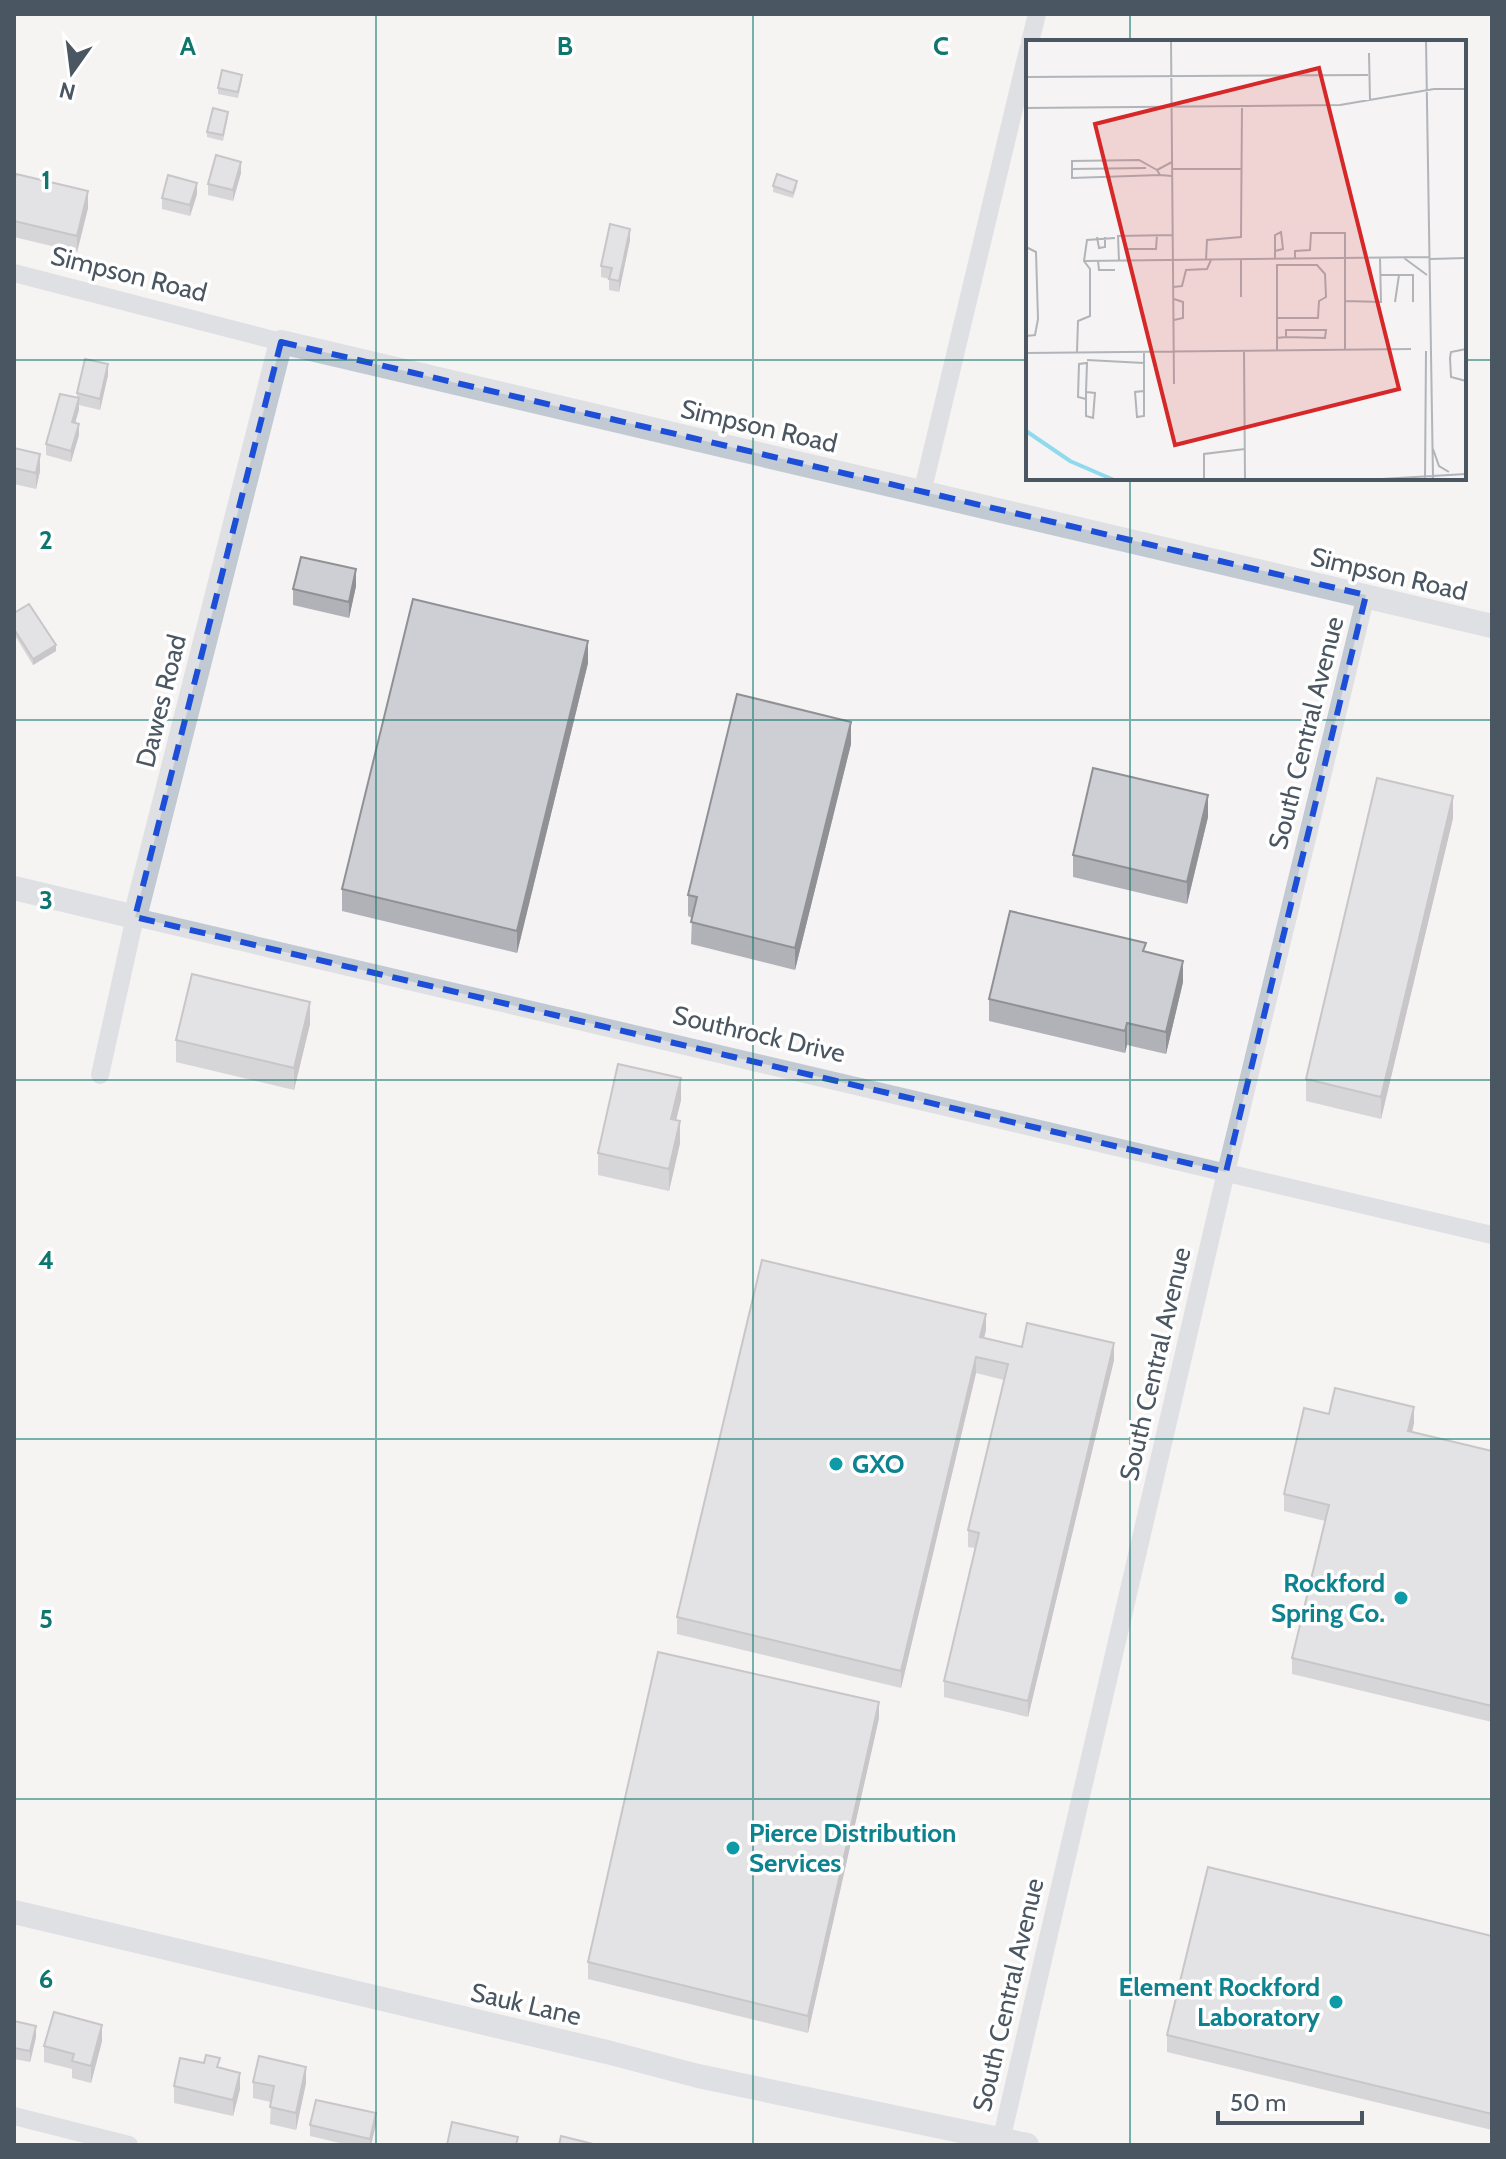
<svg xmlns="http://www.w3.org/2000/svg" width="1506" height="2159" font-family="Cabin,sans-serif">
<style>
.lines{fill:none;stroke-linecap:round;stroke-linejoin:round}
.minor{stroke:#c1cad2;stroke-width:18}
.tertiary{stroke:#c1cad2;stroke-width:24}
.wall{fill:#b0b2b7}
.shaded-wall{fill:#909195}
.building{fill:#cdcfd5;stroke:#909195;stroke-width:2}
.marked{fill:none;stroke:#1d4ed8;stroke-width:6;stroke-dasharray:16 10;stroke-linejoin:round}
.grid{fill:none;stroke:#0f766e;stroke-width:2;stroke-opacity:0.55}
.culture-dot{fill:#0f9aa8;stroke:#fff;stroke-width:3}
.labels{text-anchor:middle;stroke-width:7;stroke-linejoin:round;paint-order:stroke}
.street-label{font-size:26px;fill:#4a5661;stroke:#fff}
.culture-label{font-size:26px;font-weight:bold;fill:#0d838f;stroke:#fff;text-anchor:start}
.inset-river{fill:none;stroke:#90daee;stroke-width:4}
.inset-road{fill:none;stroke:#b1b4b9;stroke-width:2}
.view{fill:#d62828;fill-opacity:0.15;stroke:#d62828;stroke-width:4}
.inset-edge{fill:none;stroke:#4a5661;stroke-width:4}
.grid-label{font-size:26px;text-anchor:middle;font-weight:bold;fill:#0f766e;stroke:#fff;stroke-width:7;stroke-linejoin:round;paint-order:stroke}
</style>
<rect width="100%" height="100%" fill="#f5f3f3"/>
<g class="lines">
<!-- minor -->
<g class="minor">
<path d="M1030,42L1037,14"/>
<path d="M14,273L281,342"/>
<path d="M922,493L1028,50"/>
<path d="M100,1075L135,917L1492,1235"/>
<path d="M14,2116L129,2145"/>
<path d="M1000,2145L1226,1172L1366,595"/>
</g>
<!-- tertiary -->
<g class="tertiary">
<path d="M14,888L135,917L281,342L1492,626"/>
<path d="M14,1912L607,2052L698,2076L1027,2145"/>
</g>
</g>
<!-- wall -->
<g class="wall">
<path d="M242,80L238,98L218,94V88Z"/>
<path d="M228,117L223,141L207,137V132Z"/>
<path d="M241,173L233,201L208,195V184Z"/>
<path d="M14,183L88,208L77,252L14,237Z"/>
<path d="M773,186H797L793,198L773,192Z"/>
<path d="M197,194L190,216L162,209V198Z"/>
<path d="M630,240L619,292L609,290V279L601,277V266Z"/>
<path d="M108,375L100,410L79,405L75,423L79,435L71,462L46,455V444L77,398V393Z"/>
<path d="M14,448L40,471L36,489L14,484Z"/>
<path d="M356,586L349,618L293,605V589Z"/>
<path d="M14,613L56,651L33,665L14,634Z"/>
<path d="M588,663L517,953L342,911V889Z"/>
<path d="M851,744L795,970L691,944L692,918L688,916V895Z"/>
<path d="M1208,817L1187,904L1073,877V855Z"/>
<path d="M1453,818L1381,1119L1306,1101V1079Z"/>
<path d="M1146,952L1183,982L1166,1054L1127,1045L1125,1053L989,1021V999Z"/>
<path d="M310,1024L294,1090L176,1062V1040Z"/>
<path d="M681,1100L676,1120L680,1143L669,1191L598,1175V1153Z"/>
<path d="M986,1330L984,1338L1022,1347L1114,1360L1028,1717L944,1697V1681L975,1548L968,1547V1530L1004,1380L976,1373L901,1688L677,1634V1617Z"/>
<path d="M1329,1414L1414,1423L1412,1432L1492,1451V1722L1292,1674V1658L1325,1521L1284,1511V1494Z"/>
<path d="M879,1718L808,2033L588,1979V1962Z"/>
<path d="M1492,1936V2130L1167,2052V2035Z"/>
<path d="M14,2021L36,2037L30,2062L14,2059Z"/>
<path d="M102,2041L91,2083L72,2078V2069L44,2062V2046Z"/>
<path d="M220,2068L240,2089L233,2116L174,2103V2086Z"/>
<path d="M253,2082L306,2083L296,2130L270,2124L271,2102L253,2098Z"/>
<path d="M376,2124L371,2145H348L310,2136V2125Z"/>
</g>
<!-- shaded-wall -->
<g class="shaded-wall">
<path d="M241,162V173L233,201V190Z"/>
<path d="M197,183V194L190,216V205Z"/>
<path d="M88,191V208L77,252V236Z"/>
<path d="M630,229V240L619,292V281Z"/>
<path d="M108,364V375L100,410V399Z"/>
<path d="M79,398V410L72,434V422Z"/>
<path d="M79,424V435L71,462V451Z"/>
<path d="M40,454V471L36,489V473Z"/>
<path d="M356,569V586L349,618V602Z"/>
<path d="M588,641V663L517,953V931Z"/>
<path d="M56,645V651L33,665V659Z"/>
<path d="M851,722V744L795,970V948Z"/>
<path d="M1208,795V817L1187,904V882Z"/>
<path d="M1453,796V818L1381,1119V1097Z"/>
<path d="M1183,961V982L1166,1054V1032Z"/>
<path d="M310,1002V1024L294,1090V1068Z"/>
<path d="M1127,1023V1045L1125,1053V1031Z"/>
<path d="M681,1078V1100L671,1141V1119Z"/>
<path d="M680,1121V1143L669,1191V1169Z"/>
<path d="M986,1314V1330L980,1354V1337Z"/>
<path d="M1114,1343V1360L1028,1717V1701Z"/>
<path d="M976,1357V1373L901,1688V1671Z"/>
<path d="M1414,1407V1423L1408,1448V1431Z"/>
<path d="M879,1702V1718L808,2033V2016Z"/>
<path d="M102,2025V2041L91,2083V2066Z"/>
<path d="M36,2026V2037L30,2062V2051Z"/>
<path d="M306,2067V2083L296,2130V2113Z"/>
<path d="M240,2073V2089L233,2116V2100Z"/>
<path d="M376,2113V2124L371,2145H370V2139Z"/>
</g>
<!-- building -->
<g class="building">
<path d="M222,70L242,75L238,92L218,88Z"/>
<path d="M213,108L228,112L223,135L207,132Z"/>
<path d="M216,155L241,162L233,190L208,184Z"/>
<path d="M16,174L88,191L77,236L14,221V183Z"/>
<path d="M777,174L797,181L793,193L773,186Z"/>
<path d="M168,175L197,183L190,205L162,198Z"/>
<path d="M610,224L630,229L619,281L609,279L612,268L601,266Z"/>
<path d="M85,359L108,364L100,399L77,393Z"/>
<path d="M60,394L79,398L72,422L79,424L71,451L46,444Z"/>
<path d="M14,448L40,454L36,473L14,468Z"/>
<path d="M301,557L356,569L349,602L293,589Z"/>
<path d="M413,599L588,641L517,931L342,889Z"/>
<path d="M29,604L56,645L33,659L14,629V613Z"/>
<path d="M737,694L851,722L795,948L691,922L697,897L688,895Z"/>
<path d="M1093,768L1208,795L1187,882L1073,855Z"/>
<path d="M1377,778L1453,796L1381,1097L1306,1079Z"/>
<path d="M1010,911L1146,943L1143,951L1183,961L1166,1032L1127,1023L1125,1031L989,999Z"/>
<path d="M192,974L310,1002L294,1068L176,1040Z"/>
<path d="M618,1064L681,1078L671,1119L680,1121L669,1169L598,1153Z"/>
<path d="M762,1260L986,1314L980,1337L1022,1347L1027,1323L1114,1343L1028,1701L944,1681L979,1533L968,1530L1008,1364L976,1357L901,1671L677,1617Z"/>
<path d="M1335,1388L1414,1407L1408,1431L1492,1451V1706L1292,1658L1329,1505L1284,1494L1304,1408L1329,1414Z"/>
<path d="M658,1652L879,1702L808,2016L588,1962Z"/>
<path d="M1208,1867L1492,1936V2114L1167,2035Z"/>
<path d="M54,2012L102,2025L91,2066L72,2061L74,2054L44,2046Z"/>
<path d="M14,2021L36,2026L30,2051L14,2048Z"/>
<path d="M206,2055L220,2058L217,2067L240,2073L233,2100L174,2086L180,2058L204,2063Z"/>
<path d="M259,2056L306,2067L296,2113L270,2107L274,2086L253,2082Z"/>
<path d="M316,2100L376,2113L370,2139L310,2125Z"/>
<path d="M452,2122L518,2137L516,2145H447Z"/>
<path d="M561,2136L597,2145H559Z"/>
</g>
<!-- marked area -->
<path d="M0 0H1506V2159H0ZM281,342L1366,595L1226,1172L135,917Z" fill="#f5f3f3" fill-opacity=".55" fill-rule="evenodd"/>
<path class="marked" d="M281,342L1366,595L1226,1172L135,917Z"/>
<!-- grid -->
<path class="grid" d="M376,14V2145M753,14V2145M1130,14V42M14,360H1028M1464,360H1492M1130,478V2145M14,720H1492M14,1080H1492M14,1439H1492M14,1799H1492"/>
<!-- markers -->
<g class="culture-dot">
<circle cx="836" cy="1464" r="8"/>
<circle cx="1401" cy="1598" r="8"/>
<circle cx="733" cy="1848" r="8"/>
<circle cx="1336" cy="2002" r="8"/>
</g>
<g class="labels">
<!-- street labels -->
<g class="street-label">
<text transform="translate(129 274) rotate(14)" y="9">Simpson Road</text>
<text transform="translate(759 426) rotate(13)" y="9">Simpson Road</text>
<text transform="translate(1389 574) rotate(13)" y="9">Simpson Road</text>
<text transform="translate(161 701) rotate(-76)" y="9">Dawes Road</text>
<text transform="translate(1306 733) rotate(-76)" y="9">South Central Avenue</text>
<text transform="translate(759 1034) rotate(13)" y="9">Southrock Drive</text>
<text transform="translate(1155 1364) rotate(-77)" y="9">South Central Avenue</text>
<text transform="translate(1008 1995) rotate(-77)" y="9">South Central Avenue</text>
<text transform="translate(526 2004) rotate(13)" y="9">Sauk Lane</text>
</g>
<!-- culture labels -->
<g class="culture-label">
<text x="852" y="1473">GXO</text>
<text x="1385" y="1592" text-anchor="end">Rockford<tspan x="1385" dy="30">Spring Co.</tspan></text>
<text x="749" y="1842">Pierce Distribution<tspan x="749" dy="30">Services</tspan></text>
<text x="1320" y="1996" text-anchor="end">Element Rockford<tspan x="1320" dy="30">Laboratory</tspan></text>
</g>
</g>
<!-- overview -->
<g transform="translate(1026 40)">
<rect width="440" height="440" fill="#f5f3f3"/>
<path class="inset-river" d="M0,391L44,421L88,440"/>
<path class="inset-road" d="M145,0L148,344M400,0L407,438M343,13L344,61M0,37L342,35M0,68L314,65L408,49H440M146,122L131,130L134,135L146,136M46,129L120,128M146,129H216M131,130L113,120L46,121V138L134,135M98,196L100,209H130L131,195M71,197L73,208L79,207V197M0,207L10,212L12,279L9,295L0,296M249,211L257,209L255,192L249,195V219M378,218L401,235M215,219V257M269,219V211L284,210L285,193H319V309M404,219L440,218M180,220L181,200L215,197L216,66M58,221L403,217M72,221L73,230H89M93,221L92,196L147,195M354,235H387V262M147,247L156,246L160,230L181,229L185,220M148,259L157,262V278L148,280M319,261L355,262L354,218M369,262L373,235M250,298L260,297V290H300L299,298L260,297M440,309L425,312L424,318L425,337L440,341M218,310L219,440M251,310V225H291L299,234L300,257L293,261L292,278H252M51,312L52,281L64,276V229L58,221L61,200L89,198M118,312V376L111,377L109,352L118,351M0,313L385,309M61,320L118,323M60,359L52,357L53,324L61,323L60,352V376L67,378L69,353L60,352M407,409L413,426L423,432M399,438L400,311M178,440V414L219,409M339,440L440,434"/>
<path class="view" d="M293,28L373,349L149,405L69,84Z"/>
<rect width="440" height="440" class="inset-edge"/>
</g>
<g class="grid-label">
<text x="188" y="55">A</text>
<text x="565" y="55">B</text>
<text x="941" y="55">C</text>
<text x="46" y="189">1</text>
<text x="46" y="549">2</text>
<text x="46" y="909">3</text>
<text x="46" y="1269">4</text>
<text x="46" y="1628">5</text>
<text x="46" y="1988">6</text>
</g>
<!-- border -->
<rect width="1506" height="2159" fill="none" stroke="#4a5661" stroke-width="32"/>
<!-- north arrow -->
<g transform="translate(72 72) rotate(194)" stroke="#ffffff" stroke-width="6" paint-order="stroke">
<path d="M0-6L14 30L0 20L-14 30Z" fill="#4a5661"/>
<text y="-12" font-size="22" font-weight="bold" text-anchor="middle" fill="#4a5661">N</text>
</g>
<!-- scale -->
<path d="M1218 2111v12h144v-12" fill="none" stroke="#4a5661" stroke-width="4"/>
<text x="1230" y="2111" font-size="24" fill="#4a5661" stroke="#ffffff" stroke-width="6" paint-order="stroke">50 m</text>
</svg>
